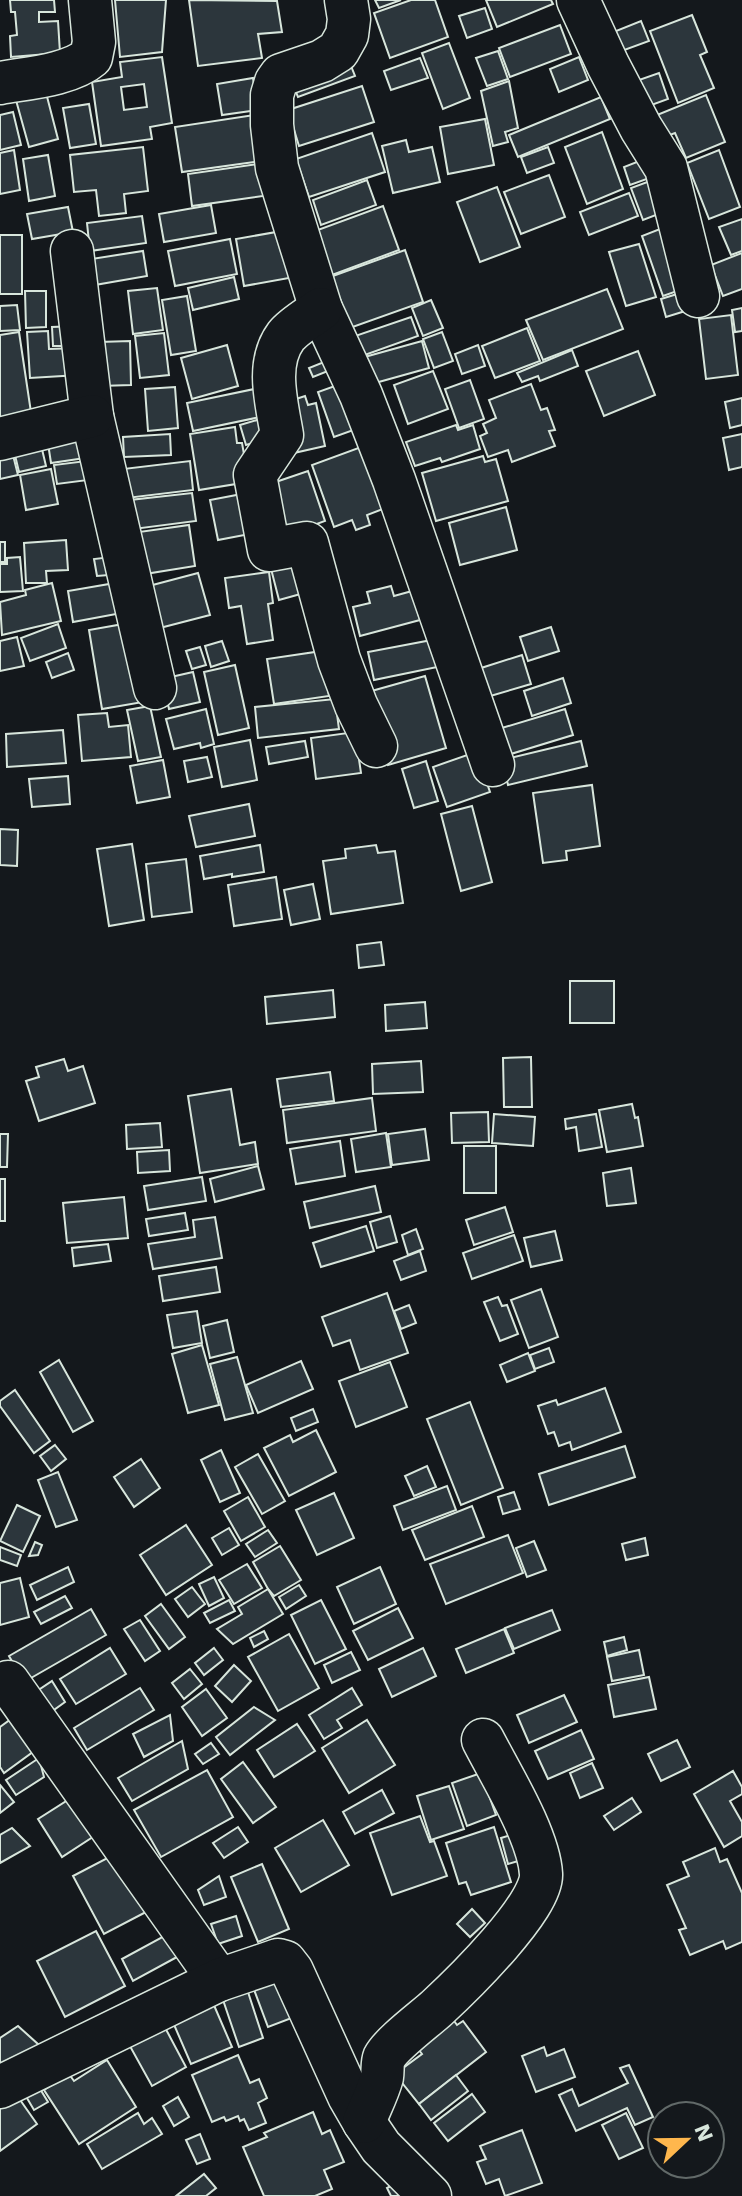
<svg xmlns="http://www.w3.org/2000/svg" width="742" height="2196" font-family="'Work Sans',sans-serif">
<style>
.building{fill:#2c363c;stroke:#d8e6dc;stroke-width:2;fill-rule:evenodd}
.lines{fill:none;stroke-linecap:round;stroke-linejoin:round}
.minor-casing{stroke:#d8e6dc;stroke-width:45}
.minor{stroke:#14181c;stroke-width:42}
</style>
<rect width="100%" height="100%" fill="#14181c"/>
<!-- building -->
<g class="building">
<path d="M10,0H54L55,12H39V22L58,21L60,53L11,57L10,36L17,35L15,12H11Z"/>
<path d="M115,0H166L162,52L120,57Z"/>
<path d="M189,0L277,1L282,32L258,34L262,58L198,66Z"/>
<path d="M375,0H401L379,8Z"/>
<path d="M411,0H435L448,37L390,58L374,13Z"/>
<path d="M486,0H551L553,4L497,27Z"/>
<path d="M485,8L492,29L467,38L459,16Z"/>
<path d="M692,15L707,52L700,55L714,88L678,103L650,31Z"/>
<path d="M641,21L649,41L608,56L601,37Z"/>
<path d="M560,25L571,54L510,77L499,48Z"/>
<path d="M449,43L470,98L443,109L422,53Z"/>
<path d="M498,51L508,79L487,86L476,58Z"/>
<path d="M347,56L355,76L298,97L290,77Z"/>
<path d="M162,57L172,123L150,127L152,139L101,146L92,82L122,77L120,62ZM144,84L147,107L124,110L121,87Z"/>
<path d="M579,57L588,80L559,92L550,69Z"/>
<path d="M420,58L428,78L391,90L384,71Z"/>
<path d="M659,73L668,99L646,107L636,81Z"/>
<path d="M253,78L258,110L222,115L217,84Z"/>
<path d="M509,81L518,128L505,132L508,142L493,146L481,91Z"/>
<path d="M44,85L58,139L29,147L14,93Z"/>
<path d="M362,86L374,122L299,146L288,110Z"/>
<path d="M706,95L725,142L686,158L675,133L667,136L657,115Z"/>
<path d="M601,97L610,119L518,157L509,135Z"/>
<path d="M89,104L96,144L70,148L63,108Z"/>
<path d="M13,112L21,145L0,150V115Z"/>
<path d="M261,114L268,160L182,172L175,127Z"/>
<path d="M485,119L494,165L448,174L440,127Z"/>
<path d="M602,132L623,189L587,204L565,147Z"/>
<path d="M372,133L385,172L309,197L296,159Z"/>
<path d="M406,140L409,152L432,147L440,182L393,193L382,146Z"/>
<path d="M143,147L148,191L124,194L126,213L99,216L96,190L74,192L70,155Z"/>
<path d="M548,147L554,163L527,173L521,157Z"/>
<path d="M14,150L20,190L0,194V153Z"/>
<path d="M719,150L740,207L709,219L687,163Z"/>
<path d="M48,155L55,196L29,201L23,159Z"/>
<path d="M652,156L658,175L630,185L624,167Z"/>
<path d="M265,163L270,195L192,206L188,174Z"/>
<path d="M549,175L565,217L521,234L504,192Z"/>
<path d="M658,178L669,210L643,220L631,188Z"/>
<path d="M367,180L376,205L321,225L313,200Z"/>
<path d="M497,187L520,247L480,262L457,202Z"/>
<path d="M629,193L638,216L589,235L580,212Z"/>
<path d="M211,205L216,233L164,242L159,214Z"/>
<path d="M383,206L399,250L332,275L315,231Z"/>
<path d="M68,207L73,232L32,239L27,214Z"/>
<path d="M142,216L146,243L90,251L87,223Z"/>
<path d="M742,219V251L731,255L719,227Z"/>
<path d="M665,227L686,288L663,296L642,236Z"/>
<path d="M282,231L289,278L244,286L236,239Z"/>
<rect x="0" y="235" width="22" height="59"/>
<path d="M230,239L237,274L175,286L168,251Z"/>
<path d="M639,244L656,297L626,306L609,252Z"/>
<path d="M405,250L423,302L347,329L330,277Z"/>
<path d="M143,251L147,276L89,286L85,260Z"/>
<path d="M742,253V289L723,296L711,265Z"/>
<path d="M234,277L239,299L193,310L188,288Z"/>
<path d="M157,288L163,330L133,334L128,291Z"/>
<path d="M607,289L623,329L543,360L526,320Z"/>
<path d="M690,290L695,308L666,317L661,299Z"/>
<path d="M25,291H46V327L26,328Z"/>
<path d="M187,296L196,351L171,355L162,300Z"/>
<path d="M431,300L443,328L423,336L412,308Z"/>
<path d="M17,305L20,330L0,331V306Z"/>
<path d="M742,308V331L735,332L732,310Z"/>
<path d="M731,315L738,375L706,379L699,319Z"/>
<path d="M411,317L418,336L362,356L355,336Z"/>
<path d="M76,326L77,346H53L52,327Z"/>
<path d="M527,328L540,361L495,378L482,346Z"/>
<path d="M48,331L49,349L78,348L79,375L30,378L27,332Z"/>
<path d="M19,332L32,419L0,424V335Z"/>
<path d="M442,332L453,361L434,368L423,339Z"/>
<path d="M164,333L169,375L140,378L135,336Z"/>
<path d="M130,341L131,385L100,386L99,342Z"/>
<path d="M422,341L429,368L368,385L361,358Z"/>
<path d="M227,345L238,386L192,399L181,358Z"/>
<path d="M478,345L485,366L462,374L455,354Z"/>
<path d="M572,350L578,366L540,381L538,376L522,382L517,373Z"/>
<path d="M638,351L655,395L604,416L586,371Z"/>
<path d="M329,360L333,369L313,377L309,368Z"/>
<path d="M433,371L448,409L408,424L394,385Z"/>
<path d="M470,380L484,419L459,428L445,389Z"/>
<path d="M346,382L362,427L334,437L318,392Z"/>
<path d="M531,384L541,410L547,408L555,430L549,431L555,446L512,462L508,450L488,457L480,436L487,433L483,424L496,418L489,400Z"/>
<path d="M175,387L178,428L148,431L145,389Z"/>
<path d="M259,388L265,416L193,431L187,403Z"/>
<path d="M305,396L308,405L316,403L325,446L294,453L284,403Z"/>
<path d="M742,398V425L730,428L725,402Z"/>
<path d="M264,418L269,438L246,445L240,425Z"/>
<path d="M456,425L458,430L473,425L480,449L442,462L440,458L415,466L406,442Z"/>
<path d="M235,427L237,443H242L247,471L242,483L199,490L190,434Z"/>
<path d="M88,432L92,457L51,463L47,437Z"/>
<path d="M170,434L171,455L124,457L123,437Z"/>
<path d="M742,434V467L729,470L723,438Z"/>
<path d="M372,443L388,507L367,515L370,525L356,530L352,520L334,527L312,465Z"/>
<path d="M41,445L46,466L19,472L14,451Z"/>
<path d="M12,451L18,475L0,479V454Z"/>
<path d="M483,456L485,462L496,459L508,501L436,521L422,473Z"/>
<path d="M94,460L96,479L57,484L54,465Z"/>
<path d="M190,461L193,490L127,498L123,469Z"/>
<path d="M51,469L58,504L26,510L20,475Z"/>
<path d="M308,471L325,521L284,536L267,485Z"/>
<path d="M192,493L196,521L134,529L130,500Z"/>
<path d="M247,493L255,533L218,540L210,500Z"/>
<path d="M506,507L517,550L460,565L449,523Z"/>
<path d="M189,525L195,566L145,574L139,532Z"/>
<path d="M66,540L68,570L46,571L47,583H26L24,543Z"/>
<rect x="0" y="542" width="5" height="20"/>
<path d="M304,552L315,590L279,600L269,561Z"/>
<path d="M119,556L121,574L97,576L94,559Z"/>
<path d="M20,557L23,591L0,592V564H7V558Z"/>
<path d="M269,572L273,603L268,604L273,640L247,644L241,606L229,608L225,578Z"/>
<path d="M198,573L210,615L156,629L145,587Z"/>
<path d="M121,582L127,612L73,622L68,591Z"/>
<path d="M52,583L61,621L2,635L0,602L26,595L25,590Z"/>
<path d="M391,586L394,596L412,591L420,620L360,636L353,607L370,603L367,592Z"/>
<path d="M129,623L143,702L102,709L89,630Z"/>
<path d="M58,624L66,648L30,661L21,638Z"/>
<path d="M551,627L559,651L528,661L520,637Z"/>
<path d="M17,637L24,666L0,671V641Z"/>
<path d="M437,639L442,666L374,680L368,652Z"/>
<path d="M222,641L229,661L211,667L205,646Z"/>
<path d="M200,647L206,665L192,669L186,651Z"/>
<path d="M322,651L329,696L274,704L267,659Z"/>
<path d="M68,653L74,670L52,678L46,662Z"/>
<path d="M522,655L531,684L487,697L478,669Z"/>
<path d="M235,665L249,728L218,735L204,672Z"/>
<path d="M193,672L200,702L169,709L162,679Z"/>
<path d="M425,676L446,748L388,765L368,692Z"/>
<path d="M563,678L571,703L532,716L524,691Z"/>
<path d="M335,699L339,729L258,738L255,707Z"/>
<path d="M150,706L161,757L138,761L127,710Z"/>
<path d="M206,709L214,744L201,748L200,743L174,749L166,719Z"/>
<path d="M565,709L573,735L501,757L492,731Z"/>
<path d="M107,713L109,727L128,725L131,757L82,761L78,715Z"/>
<path d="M63,730L66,763L7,767L6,734Z"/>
<path d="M355,732L361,773L316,779L311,738Z"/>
<path d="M250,740L257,780L222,787L214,747Z"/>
<path d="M305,741L308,757L269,764L266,747Z"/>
<path d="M581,741L587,766L508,785L502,760Z"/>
<path d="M470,754L479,760L490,792L447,807L433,767Z"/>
<path d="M207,757L212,777L188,782L184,761Z"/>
<path d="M163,760L170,797L137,803L130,766Z"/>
<path d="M426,761L438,801L414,808L402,769Z"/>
<path d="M68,776L70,804L32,807L29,779Z"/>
<path d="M592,785L600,846L566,851L567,860L543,863L533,793Z"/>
<path d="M249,804L255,836L196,847L189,816Z"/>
<path d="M472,806L492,882L461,891L441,814Z"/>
<path d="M0,829L18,830L17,866L0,865Z"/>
<path d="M132,844L144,920L109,926L97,849Z"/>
<path d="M260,845L264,872L232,877V874L204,879L200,856Z"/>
<path d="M376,845L378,853L395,851L403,903L331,914L323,861L346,858L345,849Z"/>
<path d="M186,859L192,912L152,917L146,864Z"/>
<path d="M276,877L282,919L234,926L228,885Z"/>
<path d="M313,884L320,919L291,925L284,890Z"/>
<path d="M381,942L384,965L359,968L357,945Z"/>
<rect x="570" y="981" width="44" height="42"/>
<path d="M333,990L335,1017L267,1024L265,997Z"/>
<path d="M425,1002L427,1028L386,1031L385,1005Z"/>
<path d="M531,1057L532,1107H504L503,1058Z"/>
<path d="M64,1059L68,1071L83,1066L95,1103L39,1121L26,1081L39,1077L36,1067Z"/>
<path d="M421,1061L423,1092L373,1094L372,1064Z"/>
<path d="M330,1072L334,1101L281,1107L277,1079Z"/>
<path d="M231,1089L240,1145L255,1142L258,1164L200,1173L188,1096Z"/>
<path d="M372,1098L376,1131L287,1143L283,1110Z"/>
<path d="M632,1104L635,1118L638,1117L643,1146L607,1152L599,1110Z"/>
<path d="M488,1112L489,1142L452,1143L451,1113Z"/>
<path d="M494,1114L535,1117L533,1146L492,1143Z"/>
<path d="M596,1114L602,1147L579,1151L576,1127L566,1129L565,1119Z"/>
<path d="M160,1123L162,1147L127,1149L126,1125Z"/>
<path d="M425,1129L429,1160L392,1165L388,1134Z"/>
<path d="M386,1133L391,1167L356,1172L351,1139Z"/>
<path d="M0,1134H8L7,1167H0Z"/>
<path d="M340,1141L345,1176L296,1184L290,1149Z"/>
<rect x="464" y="1146" width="32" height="47"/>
<path d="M169,1150L170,1171L138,1173L137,1152Z"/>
<path d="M258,1166L264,1189L215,1202L210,1179Z"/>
<path d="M631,1168L636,1203L607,1206L603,1173Z"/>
<path d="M202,1177L206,1201L148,1210L144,1186Z"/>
<rect x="0" y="1179" width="5" height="42"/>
<path d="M375,1186L381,1212L310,1228L304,1202Z"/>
<path d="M124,1197L128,1238L67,1243L63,1203Z"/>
<path d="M505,1207L513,1232L474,1245L466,1220Z"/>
<path d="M185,1213L188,1230L149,1236L146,1219Z"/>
<path d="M390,1216L397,1242L377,1248L370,1222Z"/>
<path d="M215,1217L222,1258L153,1269L148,1244L195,1237L193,1220Z"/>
<path d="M366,1226L374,1251L321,1267L313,1243Z"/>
<path d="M416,1229L423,1249L408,1255L402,1235Z"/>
<path d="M555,1231L562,1260L531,1267L524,1238Z"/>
<path d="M514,1235L523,1261L472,1279L463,1253Z"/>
<path d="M108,1244L111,1261L74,1266L72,1248Z"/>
<path d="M420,1251L426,1271L401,1280L394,1261Z"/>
<path d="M216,1267L220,1292L163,1301L159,1276Z"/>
<path d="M541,1289L558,1337L529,1348L511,1300Z"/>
<path d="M387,1293L408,1353L360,1370L350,1340L333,1346L322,1317Z"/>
<path d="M498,1297L502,1306L507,1305L518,1334L500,1341L484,1302Z"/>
<path d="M409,1305L416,1323L401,1329L394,1311Z"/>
<path d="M197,1311L202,1343L173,1348L167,1315Z"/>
<path d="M227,1320L234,1352L210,1358L203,1326Z"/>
<path d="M202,1345L219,1405L188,1413L172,1354Z"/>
<path d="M549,1348L554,1362L535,1369L530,1355Z"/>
<path d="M528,1353L535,1371L507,1382L500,1365Z"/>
<path d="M237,1357L253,1413L225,1420L210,1364Z"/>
<path d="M59,1360L93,1421L73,1432L40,1372Z"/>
<path d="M301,1361L313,1389L258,1413L246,1385Z"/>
<path d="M390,1362L407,1407L356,1427L339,1381Z"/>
<path d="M605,1388L621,1432L572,1450L570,1442L559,1446L554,1432L548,1434L538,1406L556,1400L558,1405Z"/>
<path d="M15,1390L50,1441L34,1453L0,1406V1401Z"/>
<path d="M470,1402L503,1488L461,1505L427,1419Z"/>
<path d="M313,1409L318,1422L296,1431L291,1418Z"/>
<path d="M316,1430L336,1472L289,1496L264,1448L290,1435L293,1442Z"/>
<path d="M55,1445L66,1459L51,1471L40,1456Z"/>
<path d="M625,1446L635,1477L549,1505L539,1474Z"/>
<path d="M221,1450L240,1493L220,1502L201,1460Z"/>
<path d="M258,1454L285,1501L262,1514L235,1467Z"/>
<path d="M141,1459L160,1488L134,1507L114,1477Z"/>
<path d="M427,1466L436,1487L414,1496L405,1476Z"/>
<path d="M58,1472L77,1520L56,1527L38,1480Z"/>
<path d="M447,1486L456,1510L403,1530L394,1506Z"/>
<path d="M514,1492L520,1509L503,1514L498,1497Z"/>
<path d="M334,1493L354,1538L317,1555L296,1510Z"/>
<path d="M248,1497L265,1527L241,1541L224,1511Z"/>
<path d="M17,1505L40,1516L23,1552L0,1541Z"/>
<path d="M472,1506L484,1537L425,1560L412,1530Z"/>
<path d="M186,1525L212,1565L166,1595L140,1555Z"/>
<path d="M229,1528L239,1545L222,1555L212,1538Z"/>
<path d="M268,1530L277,1543L255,1557L246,1544Z"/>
<path d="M508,1535L523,1573L446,1604L430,1564Z"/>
<path d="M645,1538L648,1555L626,1560L622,1544Z"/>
<path d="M534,1541L546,1570L527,1577L516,1548Z"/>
<path d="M35,1542L42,1545L38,1555L29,1556Z"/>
<path d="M280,1546L301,1580L274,1596L268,1589L253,1562Z"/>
<path d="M0,1547L21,1555L17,1566L0,1560Z"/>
<path d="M247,1564L262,1588L234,1604L219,1580Z"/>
<path d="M68,1567L74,1582L37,1600L30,1585Z"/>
<path d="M380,1567L396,1604L354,1624L337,1587Z"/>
<path d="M214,1577L224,1598L209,1606L199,1584Z"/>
<path d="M20,1578L29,1617L0,1625V1583Z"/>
<path d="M299,1585L306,1596L286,1609L279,1597Z"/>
<path d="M192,1587L205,1604L188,1617L175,1599Z"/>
<path d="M268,1589L283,1614L233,1644L217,1629L242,1614L238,1607Z"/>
<path d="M65,1596L72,1608L41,1624L34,1612Z"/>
<path d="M229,1600L235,1611L210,1623L204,1613Z"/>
<path d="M321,1600L346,1649L315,1664L291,1615Z"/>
<path d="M161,1604L185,1637L169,1649L145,1616Z"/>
<path d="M398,1608L413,1638L368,1660L353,1631Z"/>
<path d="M91,1609L106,1635L24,1682L9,1656Z"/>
<path d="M552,1610L560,1630L514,1649L505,1628Z"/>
<path d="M140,1620L160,1651L145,1661L124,1629Z"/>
<path d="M504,1629L514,1653L466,1673L456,1649Z"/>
<path d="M264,1631L268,1639L254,1647L250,1638Z"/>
<path d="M289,1634L319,1688L278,1711L248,1657Z"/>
<path d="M624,1637L627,1650L607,1656L604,1642Z"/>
<path d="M110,1648L126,1674L76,1704L60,1679Z"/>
<path d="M214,1648L223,1660L204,1675L195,1663Z"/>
<path d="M423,1648L436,1676L392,1697L379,1669Z"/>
<path d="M639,1650L644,1675L612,1681L607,1657Z"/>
<path d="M351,1652L360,1670L332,1683L324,1665Z"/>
<path d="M234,1665L251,1681L232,1702L215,1686Z"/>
<path d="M190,1669L202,1684L184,1699L172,1683Z"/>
<path d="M649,1677L656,1709L614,1717L608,1685Z"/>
<path d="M52,1681L65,1702L51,1712L37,1691Z"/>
<path d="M140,1688L154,1710L87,1750L74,1728Z"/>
<path d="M352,1688L362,1705L337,1720L342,1728L324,1739L309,1715Z"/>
<path d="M206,1689L227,1718L202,1736L182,1707Z"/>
<path d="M564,1695L577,1722L529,1743L517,1715Z"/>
<path d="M254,1707L275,1720L230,1755L216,1737Z"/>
<path d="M18,1714L41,1746L4,1773L0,1767V1727Z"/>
<path d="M170,1715L173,1741L144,1757L133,1734Z"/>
<path d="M367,1720L395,1765L349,1793L322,1748Z"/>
<path d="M297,1724L315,1751L274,1777L257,1750Z"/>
<path d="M581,1730L594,1759L548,1779L535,1751Z"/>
<path d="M677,1740L690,1767L661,1781L648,1754Z"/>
<path d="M182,1741L188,1769L132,1801L118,1778Z"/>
<path d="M211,1743L219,1754L203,1764L195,1754Z"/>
<path d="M39,1758L44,1777L16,1795L6,1780Z"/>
<path d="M243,1762L276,1807L253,1823L221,1779Z"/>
<path d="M592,1763L603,1788L580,1798L570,1773Z"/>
<path d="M207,1770L233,1817L161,1857L134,1810Z"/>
<path d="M733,1771L742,1787V1794L730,1801L742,1822V1836L724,1847L694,1794Z"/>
<path d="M481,1773L496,1815L467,1826L452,1783Z"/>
<path d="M0,1785L14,1802L0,1813Z"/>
<path d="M449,1786L464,1829L431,1840L417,1796Z"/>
<path d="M382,1790L394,1813L355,1834L343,1812Z"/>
<path d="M79,1793L102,1831L62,1857L38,1819Z"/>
<path d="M632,1798L641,1812L614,1830L604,1816Z"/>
<path d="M420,1816L430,1842L434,1841L447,1876L392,1895L370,1833Z"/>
<path d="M323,1820L349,1865L301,1892L275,1848Z"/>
<path d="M238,1827L248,1842L224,1858L213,1843Z"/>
<path d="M494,1827L511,1882L471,1895L466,1882L459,1884L446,1843Z"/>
<path d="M12,1828L30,1846L0,1863V1835Z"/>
<path d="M517,1833L525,1859L508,1864L501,1838Z"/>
<path d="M715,1848L720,1862L727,1859L742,1893V1942L726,1949L723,1941L690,1955L679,1930L686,1928L667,1885L689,1876L683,1862Z"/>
<path d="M115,1854L146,1912L104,1934L73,1876Z"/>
<path d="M262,1864L289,1929L258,1942L231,1877Z"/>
<path d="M219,1876L226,1897L204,1905L198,1890Z"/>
<path d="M472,1909L485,1923L470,1937L457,1924Z"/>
<path d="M236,1916L242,1936L218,1944L211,1924Z"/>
<path d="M96,1931L125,1986L65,2017L37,1961Z"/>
<path d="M166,1935L177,1957L133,1981L122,1959Z"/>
<path d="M283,1977L297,2016L268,2027L253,1987Z"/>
<path d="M247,1989L263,2038L239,2047L222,1997Z"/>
<path d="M210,1996L232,2047L191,2064L169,2013Z"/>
<path d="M452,2018L457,2025L463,2021L486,2052L419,2104L395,2074L422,2054L415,2045Z"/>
<path d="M161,2020L186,2067L152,2086L126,2039Z"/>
<path d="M18,2026L39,2045L0,2072V2038Z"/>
<path d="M544,2047L547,2056L564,2049L575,2077L536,2092L522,2056Z"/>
<path d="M238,2055L250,2083L259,2079L267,2098L258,2103L266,2123L249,2130L244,2119L240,2121L238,2116L226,2121L224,2117L212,2122L192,2075Z"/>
<path d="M107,2060L136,2107L79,2144L44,2090L69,2074L74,2081Z"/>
<path d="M629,2065L653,2117L635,2125L627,2108L576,2131L559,2095L572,2089L579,2106L628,2083L620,2068Z"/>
<path d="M456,2075L468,2091L431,2120L419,2104Z"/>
<path d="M34,2079L48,2102L34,2110L21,2088Z"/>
<path d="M11,2087L37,2124L0,2151V2096Z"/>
<path d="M472,2094L485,2112L448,2141L434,2123Z"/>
<path d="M178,2097L189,2117L174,2126L163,2106Z"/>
<path d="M313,2112L322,2134L330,2130L344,2162L324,2170L332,2189L315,2196H264L243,2147L267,2137L264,2133Z"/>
<path d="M138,2113L144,2124L152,2118L162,2134L102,2169L87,2144Z"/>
<path d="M626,2113L643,2148L619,2159L602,2125Z"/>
<path d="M522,2130L542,2183L505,2196L499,2179L486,2184L477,2162L486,2159L480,2146Z"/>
<path d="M200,2134L210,2159L197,2164L186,2140Z"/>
<path d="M204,2174L216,2188L206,2196H176Z"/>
<path d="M404,2179L401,2196H391L387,2188Z"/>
</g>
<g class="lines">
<!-- minor casing -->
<g class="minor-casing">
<g id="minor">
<path d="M346,0L349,19L347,35L338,51L322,61L281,75L276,82L272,95V125L277,168L321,309L361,395L394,480L493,765"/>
<path d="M578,0L608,65L641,128L666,168L698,296"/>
<path d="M0,83C28,78 70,75 91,57L94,42L90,0"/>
<path d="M72,251L92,416L155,688"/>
<path d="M321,309C310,317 294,326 286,336C265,364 277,404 282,435L255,475L269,550L307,543L339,660L356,705L376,746"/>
<path d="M0,439L92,416"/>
<path d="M8,1682L219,1980"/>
<path d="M0,2087L219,1980L278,1960L285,1962L292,1971L349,2096L364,2122L381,2147L430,2196"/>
<path d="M364,2122C370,2107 378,2092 382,2077C383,2071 382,2063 384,2058C391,2044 425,2019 437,2008C462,1985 543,1906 541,1874C539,1836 501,1775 483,1740"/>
</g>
</g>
<!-- minor -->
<use href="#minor" class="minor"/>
</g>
<!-- north arrow -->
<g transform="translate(686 2140) rotate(68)"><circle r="38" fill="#14181c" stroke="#626a69" stroke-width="2"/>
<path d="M0-6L14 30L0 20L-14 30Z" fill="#ffb74d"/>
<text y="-12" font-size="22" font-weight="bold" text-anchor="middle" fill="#d8e6dc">N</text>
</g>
</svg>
